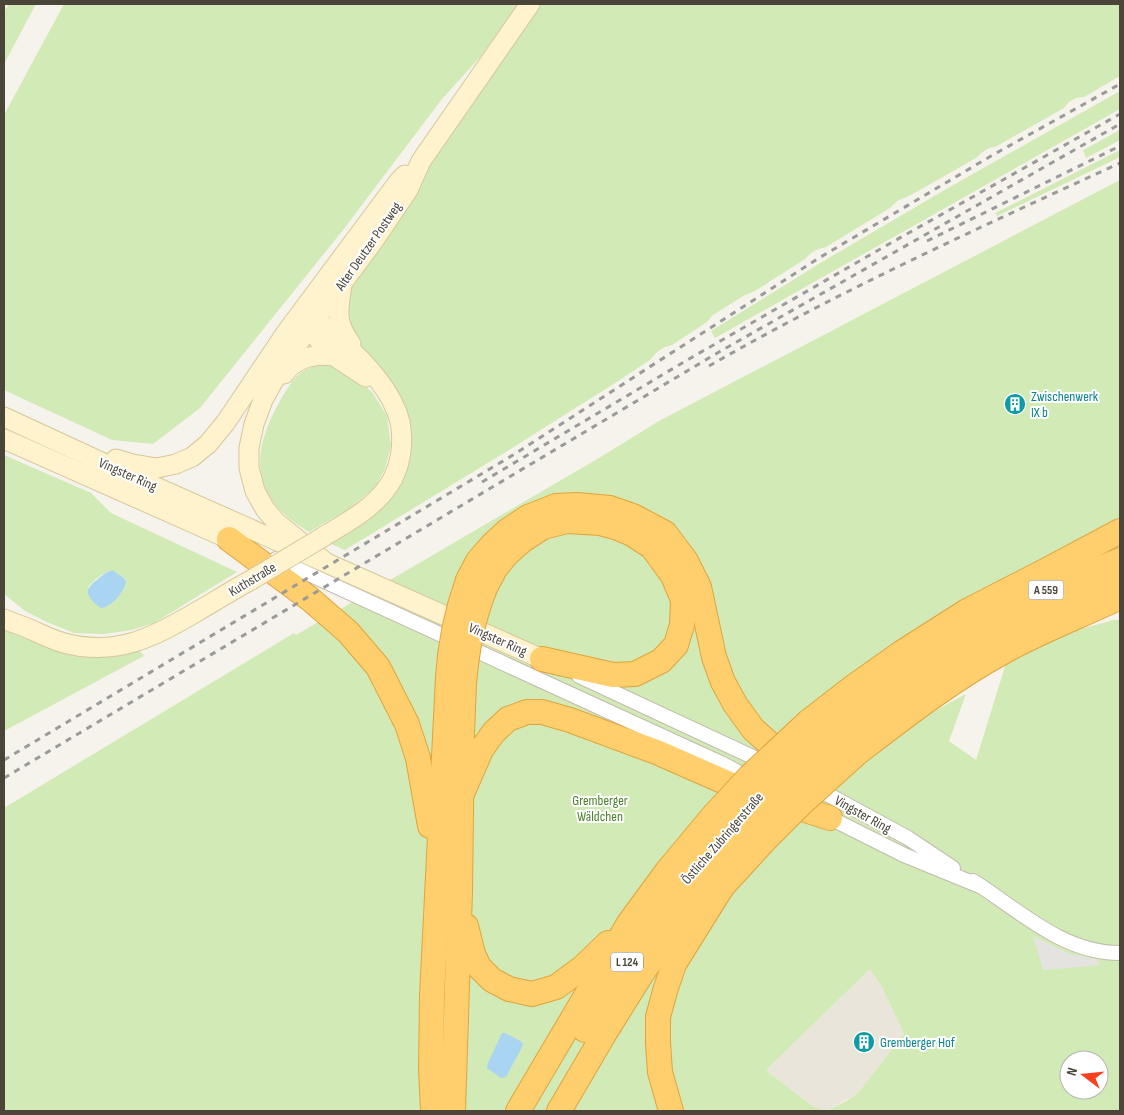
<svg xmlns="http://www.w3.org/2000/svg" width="1124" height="1115" font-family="'Sofia Sans Condensed',sans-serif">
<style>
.residential{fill:#eae5da}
.green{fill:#d2eab5;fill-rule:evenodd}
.parking{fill:#e5e3e0}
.water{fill:#a9d4f2}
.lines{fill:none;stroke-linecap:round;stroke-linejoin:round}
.street-casing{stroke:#c2bbae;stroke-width:16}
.secondary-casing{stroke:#d6c79b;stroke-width:21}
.highway-casing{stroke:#e0a43c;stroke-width:26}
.street{stroke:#fff;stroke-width:14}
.secondary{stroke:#fff3cd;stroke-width:19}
.highway{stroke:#ffcf6e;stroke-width:24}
.rail{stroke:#9a9a9a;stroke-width:3;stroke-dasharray:6 6;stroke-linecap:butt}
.secondary-bridge-casing{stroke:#d6c79b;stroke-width:21;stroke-linecap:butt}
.highway-bridge-casing{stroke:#e0a43c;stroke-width:26;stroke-linecap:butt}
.secondary-bridge{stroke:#fff3cd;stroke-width:19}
.highway-bridge{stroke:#ffcf6e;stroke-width:24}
.labels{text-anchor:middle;stroke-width:4;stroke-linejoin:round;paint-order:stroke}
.shield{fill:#fff;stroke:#817c74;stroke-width:1}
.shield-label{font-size:12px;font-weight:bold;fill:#4b4439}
.street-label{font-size:14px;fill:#4b4439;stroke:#fff}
.culture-label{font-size:14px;fill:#0d838f;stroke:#fff;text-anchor:start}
.park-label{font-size:14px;fill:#4a7f2a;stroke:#fff}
</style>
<rect width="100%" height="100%" fill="#f6f3ec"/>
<!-- residential -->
<path class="residential" d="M870,969L882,987L904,1034L858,1093L830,1109L824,1111L823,1110L814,1107L768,1072L767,1069Z"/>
<!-- green -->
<g class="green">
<path d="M9,4H36L4,64V11Z"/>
<path d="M64,4H518L481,56L442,99L343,230L200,408L153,444L112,440L4,390V115Z"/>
<path d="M539,4H1120V76L1084,97L1076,98L1069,102L1064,108L995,147C988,147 982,152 976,158L911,195L897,201L890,208L826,247C817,249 811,252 805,259L755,291L745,295L713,315L707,322L672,345L665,347L657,352L650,360L612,385L509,450L345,550L331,544L354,530L387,499L399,401L381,368L356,344L345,329L349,283L439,149Z"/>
<path d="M1120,91V109L715,338L711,331L822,262L948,188Z"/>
<path d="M1120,130V140L1086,158L1083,150Z"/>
<path d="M1120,150V157L997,216L995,213Z"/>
<path d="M1120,180V525L1043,566L954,605L887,649L920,719L966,694L949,741L976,760L1007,660L1058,635L1114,620H1120V1111H827L846,1101L858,1093L904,1034L882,987L870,969L767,1069L768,1072L814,1107L824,1110V1111H4V808L294,633L296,635L599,458L659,421ZM1062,951L1070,954L1043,970ZM1069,1060H1099V1090H1069Z"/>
<path d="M322,364L334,366L360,382L372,392L387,416L391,446L385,469L375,487L349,509L309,532C290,520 273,508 264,485C253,455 267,424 282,397C287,390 291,381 298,375C304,369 314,366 322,364Z"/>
<path d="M4,455L91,493L111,513L237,572L154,623L132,630L104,634L74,633L47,622L25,611L4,594ZM112,570L124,578C127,590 119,595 112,603L88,587C94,580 103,573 112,570Z"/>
<path d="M4,626L138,649L144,656L4,731Z"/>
</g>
<!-- parking -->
<path class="parking" d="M1033,936L1070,954L1096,959L1101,965L1043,970Z"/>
<!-- water -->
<g class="water">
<path d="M112,570L124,578L126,582C124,592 112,607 101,608C87,598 82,590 98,579C102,575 107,572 112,570Z"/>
<path d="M502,1033H505L522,1042L523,1045L506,1077L501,1078L487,1068L488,1063Z"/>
</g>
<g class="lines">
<!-- street casing -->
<g class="street-casing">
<g id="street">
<path d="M276,559L721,763L753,780"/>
<path d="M579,676L770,765"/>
<path d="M814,787L908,838L953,868"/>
<path d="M824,815L904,855L980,886"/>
<path d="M973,881C1019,910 1062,953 1120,953"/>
</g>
</g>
<!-- secondary casing -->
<g class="secondary-casing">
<g id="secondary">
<path d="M342,285C338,312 335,321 351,344"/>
<path d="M308,316L310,328L321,343L334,356L366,377"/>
<path d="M304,324C307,322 311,321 315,321C322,323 328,330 333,334C359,356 392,388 400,422C404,443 401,467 389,485C373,509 347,522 323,537"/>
<path d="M284,374C295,358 315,353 334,356"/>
<path d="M4,417L136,478L542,659"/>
<path d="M4,439L229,539"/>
<path d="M116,459L133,464L157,468L176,464L192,457L208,444L226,422L285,334L399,181L405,175"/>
<path d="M324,561L277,523L265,509L255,491L249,468V448L254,424L263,400L274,380L298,343L375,239L408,190L421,161L530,4"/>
<path d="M4,619C13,623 23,626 32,630C43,635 53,640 64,643C117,657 154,637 198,611C215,601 233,590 251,580"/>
</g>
</g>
<!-- highway casing -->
<g class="highway-casing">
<g id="highway">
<path d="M229,539L310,599L348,632L378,667L407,724L418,758L430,826"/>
<path d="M468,580L478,561L492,545L507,531L528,517L556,506L577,505L610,508L633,516L665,533L686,561L699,587L714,657L723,682L735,704L753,729L773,747L787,769"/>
<path d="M485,588L495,569L507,554L523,540L543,527L567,521L600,523L618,528L632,534L652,547L673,576L683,600L682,625L676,645L661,661L635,674L613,675L542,659"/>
<path d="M808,722L853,687L901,653L967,611L1043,572L1120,531"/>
<path d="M824,733L911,665L974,627L1046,590L1120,560"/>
<path d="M841,744C924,675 1018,616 1120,579"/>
<path d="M856,754C903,718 950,681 1003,652C1040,631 1081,616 1120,597"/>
<path d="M461,796L481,750L494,732L508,719L527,712H542L570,720L659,753L743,790L830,818"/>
<path d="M714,897L722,887L766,839"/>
<path d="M466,926L473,954L479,967L492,980L509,989L532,994L556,987L582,968L608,943"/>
<path d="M585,1030C627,957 675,887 731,824"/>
<path d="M433,1111L431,1068L432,996L448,677"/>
<path d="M453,1111L460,891L462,733L464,684"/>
<path d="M518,1111L629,923L668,870L713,816"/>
<path d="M559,1111L606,1031L641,975L693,899L749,831"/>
<path d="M671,1111L660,1072L658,1043V1017L665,991L674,964L722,887"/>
</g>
</g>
<!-- street -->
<use href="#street" class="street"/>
<!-- secondary -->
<use href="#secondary" class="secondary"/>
<!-- highway -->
<use href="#highway" class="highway"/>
<!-- rail -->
<g class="rail">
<path d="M927,241L1120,146"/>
<path d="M709,366C841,290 981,227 1120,163"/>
<path d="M482,482L689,359L889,244L1120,114"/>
<path d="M4,760L513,455L665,357L819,258L991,156L1120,84"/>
<path d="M4,778L719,352L1120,124"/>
</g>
<!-- secondary-bridge casing -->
<g class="secondary-bridge-casing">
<path id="secondary-bridge" d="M251,580L323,537"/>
</g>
<!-- highway-bridge casing -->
<g class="highway-bridge-casing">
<g id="highway-bridge">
<path d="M448,677C450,644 457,611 468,580"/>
<path d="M464,684C467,649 472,621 485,588"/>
<path d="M713,816L750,776L808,722"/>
<path d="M731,824L769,783L824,733"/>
<path d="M749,831L787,792L841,744"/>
<path d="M766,839L803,802L856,754"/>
</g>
</g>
<!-- secondary-bridge -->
<use href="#secondary-bridge" class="secondary-bridge"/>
<!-- highway-bridge -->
<use href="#highway-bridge" class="highway-bridge"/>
</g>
<!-- icons -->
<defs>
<g id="building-disc" transform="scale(1.125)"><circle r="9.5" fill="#0f9aa8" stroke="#fff"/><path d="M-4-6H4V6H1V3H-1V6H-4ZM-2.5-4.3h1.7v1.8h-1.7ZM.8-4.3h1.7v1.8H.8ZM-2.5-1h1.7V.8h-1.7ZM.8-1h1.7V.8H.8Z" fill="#fff"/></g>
</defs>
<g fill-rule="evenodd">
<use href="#building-disc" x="1015" y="404"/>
<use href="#building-disc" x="864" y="1042"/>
</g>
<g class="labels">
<!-- shield labels -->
<g class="shield">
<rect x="1028.5" y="580.5" width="35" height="19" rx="4"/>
<rect x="611" y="952.5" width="32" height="19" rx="4"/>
</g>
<g class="shield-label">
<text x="1046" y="594">A 559</text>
<text x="627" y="966">L 124</text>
</g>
<!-- street labels -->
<g class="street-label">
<text transform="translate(368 246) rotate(-55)" y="5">Alter Deutzer Postweg</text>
<text transform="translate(128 474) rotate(24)" y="5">Vingster Ring</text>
<text transform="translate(252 579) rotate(-31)" y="5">Kuthstraße</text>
<text transform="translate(498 639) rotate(24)" y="5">Vingster Ring</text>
<text transform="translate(863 814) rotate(29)" y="5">Vingster Ring</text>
<text transform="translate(722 838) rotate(-49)" y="5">Östliche Zubringerstraße</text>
</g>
<!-- culture labels -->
<g class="culture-label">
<text x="1031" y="401">Zwischenwerk<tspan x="1031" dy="16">IX b</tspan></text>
<text x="880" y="1047">Gremberger Hof</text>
</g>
<!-- park labels -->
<g class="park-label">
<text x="600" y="805">Gremberger<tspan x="600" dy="16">Wäldchen</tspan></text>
</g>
</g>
<!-- border -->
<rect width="1124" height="1115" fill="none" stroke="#4b4439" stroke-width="10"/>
<!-- north arrow -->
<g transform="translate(1084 1075) rotate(286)"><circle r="24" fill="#ffffff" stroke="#b7b4b0"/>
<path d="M0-4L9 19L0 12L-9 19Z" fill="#fc3f1d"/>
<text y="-8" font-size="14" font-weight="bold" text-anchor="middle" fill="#4b4439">N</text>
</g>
</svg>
